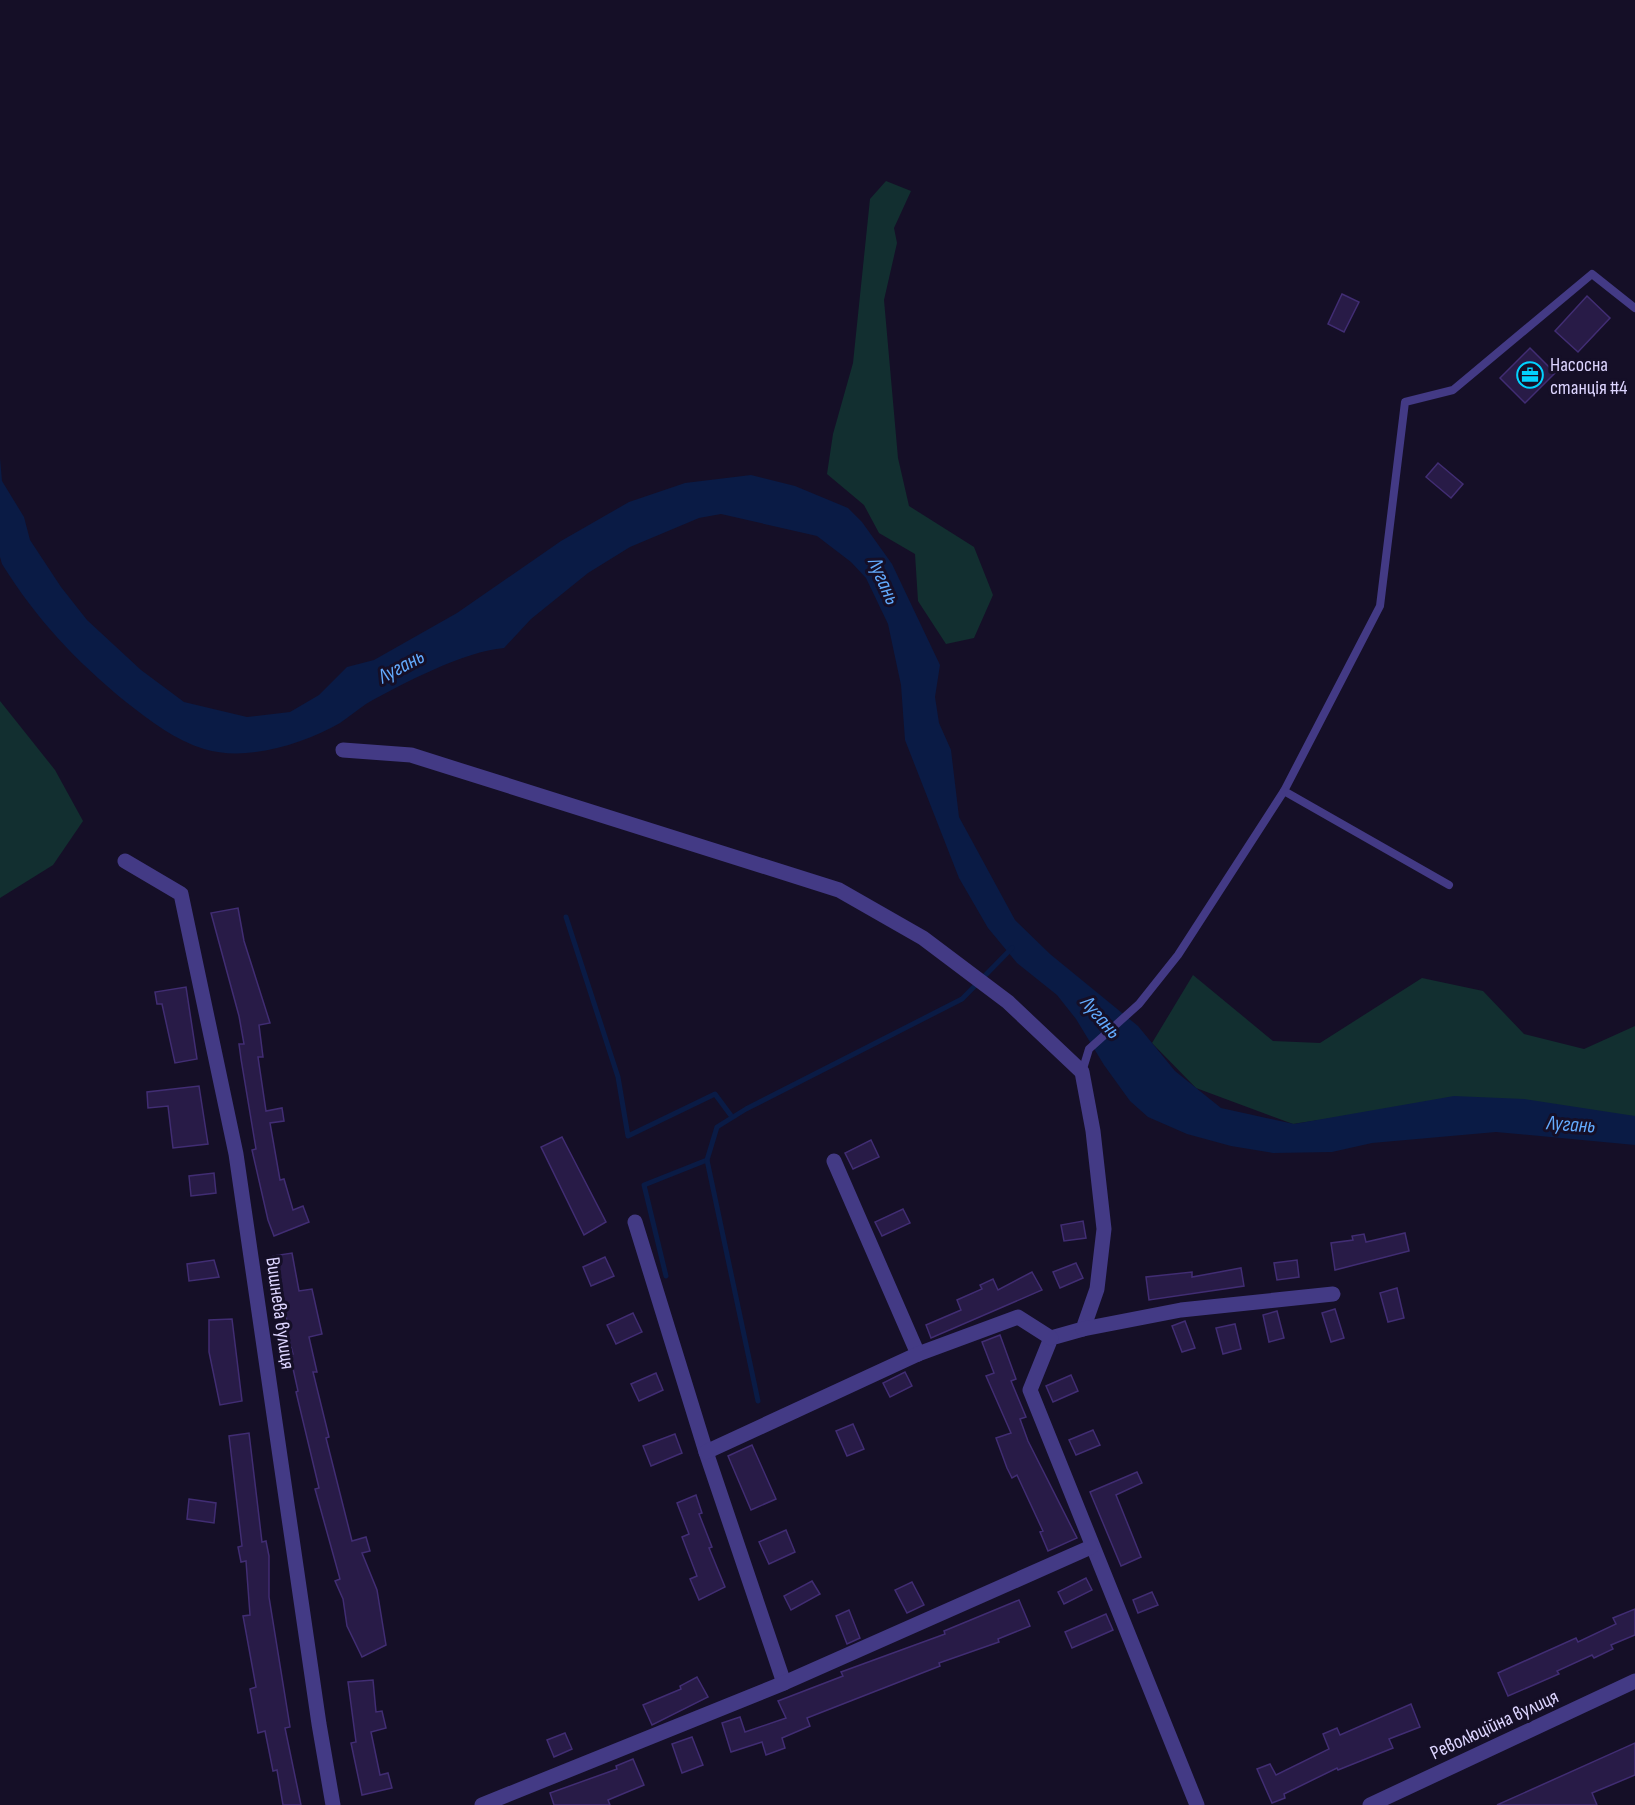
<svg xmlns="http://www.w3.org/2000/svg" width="1635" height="1805" font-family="'Sofia Sans Condensed',sans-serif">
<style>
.green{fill:#122f30}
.water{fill:#0a1b45}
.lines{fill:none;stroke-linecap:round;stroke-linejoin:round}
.stream{stroke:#0a1b45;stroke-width:5}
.building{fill:#281b47;stroke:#412d73;stroke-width:1.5}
.lane{stroke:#433a85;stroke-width:8}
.street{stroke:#433a85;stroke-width:15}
.labels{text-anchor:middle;stroke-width:6;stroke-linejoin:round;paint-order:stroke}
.poi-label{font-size:20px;fill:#ddd5ff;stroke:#150f27;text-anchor:start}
.street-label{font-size:20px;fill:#ddd5ff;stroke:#150f27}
.water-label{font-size:21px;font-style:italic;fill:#63abfe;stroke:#150f27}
</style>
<rect width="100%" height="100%" fill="#150f27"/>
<!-- green -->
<g class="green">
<path d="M886,181L911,191L894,228L897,243L884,300L898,458L909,506L974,547L993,595L974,638L946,644L918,601L915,554L879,533L864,505L827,474L833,434L853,363L870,199Z"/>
<path d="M0,701L55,770L83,821L53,865L0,898Z"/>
<path d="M1193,975L1273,1041L1320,1043L1422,978L1483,991L1524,1034L1584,1049L1635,1026V1116L1366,1113L1293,1124L1196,1088L1152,1043Z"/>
</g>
<!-- water -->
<path class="water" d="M0,458L2,481L24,517L30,540L61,587L87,620L141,670L184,702L247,717L290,712L319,695L347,667L374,660L457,613L561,541L629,502L685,483L751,475L795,486L848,508L862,522L892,564L940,665L935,697L939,723L951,750L959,817L1015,920L1050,954L1138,1026L1175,1071L1221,1108L1294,1124L1454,1096L1524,1099L1635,1116V1145L1496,1132L1372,1143L1332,1152L1273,1153L1231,1146L1187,1134L1148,1117L1130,1101L1104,1065L1076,1019L1057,995L1017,963L988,928L959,878L905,740L901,685L888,624L866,578L851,562L817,536L721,514L699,518L630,547L588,573L531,619L504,648C465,651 401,684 366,704C357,710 349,717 340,723C303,744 247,762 204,749C175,740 150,721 126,702C75,660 37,620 2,564L0,557Z"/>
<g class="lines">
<!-- stream -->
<g class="stream">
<path d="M566,917L618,1077L628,1136L715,1094L732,1117"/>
<path d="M666,1276L644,1185L707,1160"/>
<path d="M758,1401L707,1160L717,1127L746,1109L962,999L1012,948"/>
</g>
</g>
<!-- building -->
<g class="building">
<path d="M1342,294L1359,302L1344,332L1328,324Z"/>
<path d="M1587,296L1610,318L1578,352L1555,331Z"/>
<path d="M1530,348L1555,373L1525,403L1500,378Z"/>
<path d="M1438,463L1463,484L1451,498L1426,477Z"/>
<path d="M238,908L244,941L270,1023L259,1025L263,1057H258L266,1111L282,1108L284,1121L270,1123L280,1180L284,1179L293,1210L303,1206L309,1222L274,1236L268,1220L252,1150L256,1149L241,1059L239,1044H244L239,1016L211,913Z"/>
<path d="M186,987L197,1059L175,1063L162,1004H157L155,992Z"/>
<path d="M199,1086L208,1144L173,1148L168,1106L148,1108L147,1092Z"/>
<path d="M562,1137L606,1222L584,1235L541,1147Z"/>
<path d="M871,1140L879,1157L853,1169L845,1153Z"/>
<path d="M214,1173L216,1193L191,1196L189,1176Z"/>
<path d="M903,1209L910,1223L882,1236L875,1222Z"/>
<path d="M1083,1221L1086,1238L1064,1241L1061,1225Z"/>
<path d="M1405,1233L1409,1251L1335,1270L1331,1243L1353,1240L1352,1236L1364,1234L1366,1242Z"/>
<path d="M292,1253L299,1291L312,1289L322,1334L309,1337L317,1372H313L329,1437L326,1438L352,1541L366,1537L370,1551L362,1553L377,1590L386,1645L362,1657L347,1626L343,1599L335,1581L340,1579L315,1489L319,1488L296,1392L298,1391L290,1355L293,1354L285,1325H288L273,1256Z"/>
<path d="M605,1257L614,1276L591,1286L583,1267Z"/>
<path d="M214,1260L219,1277L189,1281L187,1264Z"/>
<path d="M1297,1260L1299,1277L1277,1280L1274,1263Z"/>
<path d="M1076,1263L1083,1278L1060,1288L1053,1272Z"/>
<path d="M1241,1268L1244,1286L1149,1300L1146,1277L1192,1272V1277Z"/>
<path d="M1032,1272L1042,1290L931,1338L926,1325L961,1310L957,1300L982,1289L980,1285L993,1279L998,1290Z"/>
<path d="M1397,1288L1404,1318L1388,1322L1380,1293Z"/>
<path d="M1335,1309L1344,1338L1331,1342L1322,1313Z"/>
<path d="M1277,1311L1284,1338L1269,1342L1263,1315Z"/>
<path d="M633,1313L642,1332L616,1344L607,1325Z"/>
<path d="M232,1319L242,1401L220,1405L209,1352V1320Z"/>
<path d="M1185,1321L1195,1348L1182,1352L1172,1326Z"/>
<path d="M1235,1324L1241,1349L1223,1354L1216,1328Z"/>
<path d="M1000,1335L1016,1379L1011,1381L1026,1417L1020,1419L1028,1441L1077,1538L1048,1551L1040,1532L1043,1531L1017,1475L1012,1478L1007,1468L996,1438L1011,1433L986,1376L994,1373L982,1342Z"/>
<path d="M905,1372L912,1386L890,1397L883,1383Z"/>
<path d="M656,1373L663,1390L639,1401L631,1384Z"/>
<path d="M1071,1375L1078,1391L1053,1402L1046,1386Z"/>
<path d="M853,1424L864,1449L847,1456L836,1431Z"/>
<path d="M1093,1430L1100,1445L1076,1455L1069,1440Z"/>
<path d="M249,1433L262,1542L266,1541L269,1556V1597L290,1727L285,1728L301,1805H283L277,1770L273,1771L265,1731L258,1733L250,1689L256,1687L243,1616L250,1615L246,1561L241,1562L238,1547L242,1546L229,1436Z"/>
<path d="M675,1434L682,1453L651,1466L643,1446Z"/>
<path d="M752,1445L776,1499L751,1510L728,1456Z"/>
<path d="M1137,1472L1142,1483L1116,1495L1141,1557L1121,1566L1090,1492Z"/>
<path d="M696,1495L702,1513L699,1514L712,1547L709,1548L725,1587L699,1600L690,1579L697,1576L682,1537L689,1534L677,1503Z"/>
<path d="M189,1499L216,1503L214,1523L187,1519Z"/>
<path d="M786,1530L795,1552L769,1564L759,1542Z"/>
<path d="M1086,1578L1092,1590L1064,1604L1058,1592Z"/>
<path d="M812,1581L820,1594L791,1610L784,1596Z"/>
<path d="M912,1582L924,1605L907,1613L895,1590Z"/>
<path d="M1152,1592L1158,1605L1138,1613L1133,1600Z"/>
<path d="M1019,1600L1030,1626L998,1639L999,1642L939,1663L940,1666L807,1718L810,1726L782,1738L785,1748L766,1755L762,1742L731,1752L722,1723L740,1717L745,1732L786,1718L778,1701L843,1676L841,1672L945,1634L944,1631Z"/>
<path d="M1635,1609V1635L1611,1645L1613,1649L1594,1658L1592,1655L1557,1671L1559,1674L1508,1696L1498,1673L1576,1638L1578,1642L1616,1624L1613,1618Z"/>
<path d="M849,1610L860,1638L847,1644L836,1616Z"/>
<path d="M1106,1614L1113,1630L1072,1648L1065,1632Z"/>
<path d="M697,1677L708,1697L652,1725L643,1705L681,1689L680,1686Z"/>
<path d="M373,1680L376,1712L382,1711L386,1728L371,1732L380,1775L388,1773L392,1788L362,1795L351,1743L356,1742L348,1682Z"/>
<path d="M1411,1704L1420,1727L1389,1739L1393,1748L1338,1770L1337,1768L1284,1794L1285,1798L1272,1803L1257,1769L1270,1764L1276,1775L1329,1749L1323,1734L1337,1728L1340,1735Z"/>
<path d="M565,1733L572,1749L554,1757L547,1740Z"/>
<path d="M692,1737L703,1765L682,1773L672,1744Z"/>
<path d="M1635,1743V1775L1592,1793L1597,1805H1497Z"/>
<path d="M633,1759L644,1785L608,1800L610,1805H554L550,1793L617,1769L616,1766Z"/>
</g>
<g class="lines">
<!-- lane -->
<g class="lane">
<path d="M1284,791L1380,606L1405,402L1453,390L1592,274L1635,308"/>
<path d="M1082,1072L1089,1049L1139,1004L1178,955L1284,791L1449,885"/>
</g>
<!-- street -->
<g class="street">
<path d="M343,750L411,755L839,890L923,938L1008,1002L1082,1072L1093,1131L1104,1229L1097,1289L1083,1329L1051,1338L1030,1390L1197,1805"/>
<path d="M125,861L181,894L236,1154L319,1724L333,1805"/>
<path d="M834,1161L918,1354"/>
<path d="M635,1222L706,1452L784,1683"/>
<path d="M1083,1329L1181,1310L1333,1294"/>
<path d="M706,1452L918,1354L1018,1317L1051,1338"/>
<path d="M482,1805L784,1683L1091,1547"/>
<path d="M1370,1805L1635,1681"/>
</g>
</g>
<!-- icons -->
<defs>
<g id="office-ring" transform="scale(1.35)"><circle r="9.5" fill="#150f27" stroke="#02d2fe" stroke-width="1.5"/><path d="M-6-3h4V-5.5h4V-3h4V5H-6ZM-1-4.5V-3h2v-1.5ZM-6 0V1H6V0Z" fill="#02d2fe"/></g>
</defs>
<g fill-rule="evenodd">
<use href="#office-ring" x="1530" y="375"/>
</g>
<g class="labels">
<!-- poi labels -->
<g class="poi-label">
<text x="1550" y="371">Насосна<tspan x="1550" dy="23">станція #4</tspan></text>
</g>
<!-- street labels -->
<g class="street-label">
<text transform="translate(281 1313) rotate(82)" y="7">Вишнева вулиця</text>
<text transform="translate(1494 1724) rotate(-25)" y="7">Революційна вулиця</text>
</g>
<!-- water labels -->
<g class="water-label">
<text transform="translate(884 581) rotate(66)" y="7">Лугань</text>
<text transform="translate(401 666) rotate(-28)" y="7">Лугань</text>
<text transform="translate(1101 1017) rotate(49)" y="7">Лугань</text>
<text transform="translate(1571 1124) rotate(4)" y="7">Лугань</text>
</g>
</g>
</svg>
